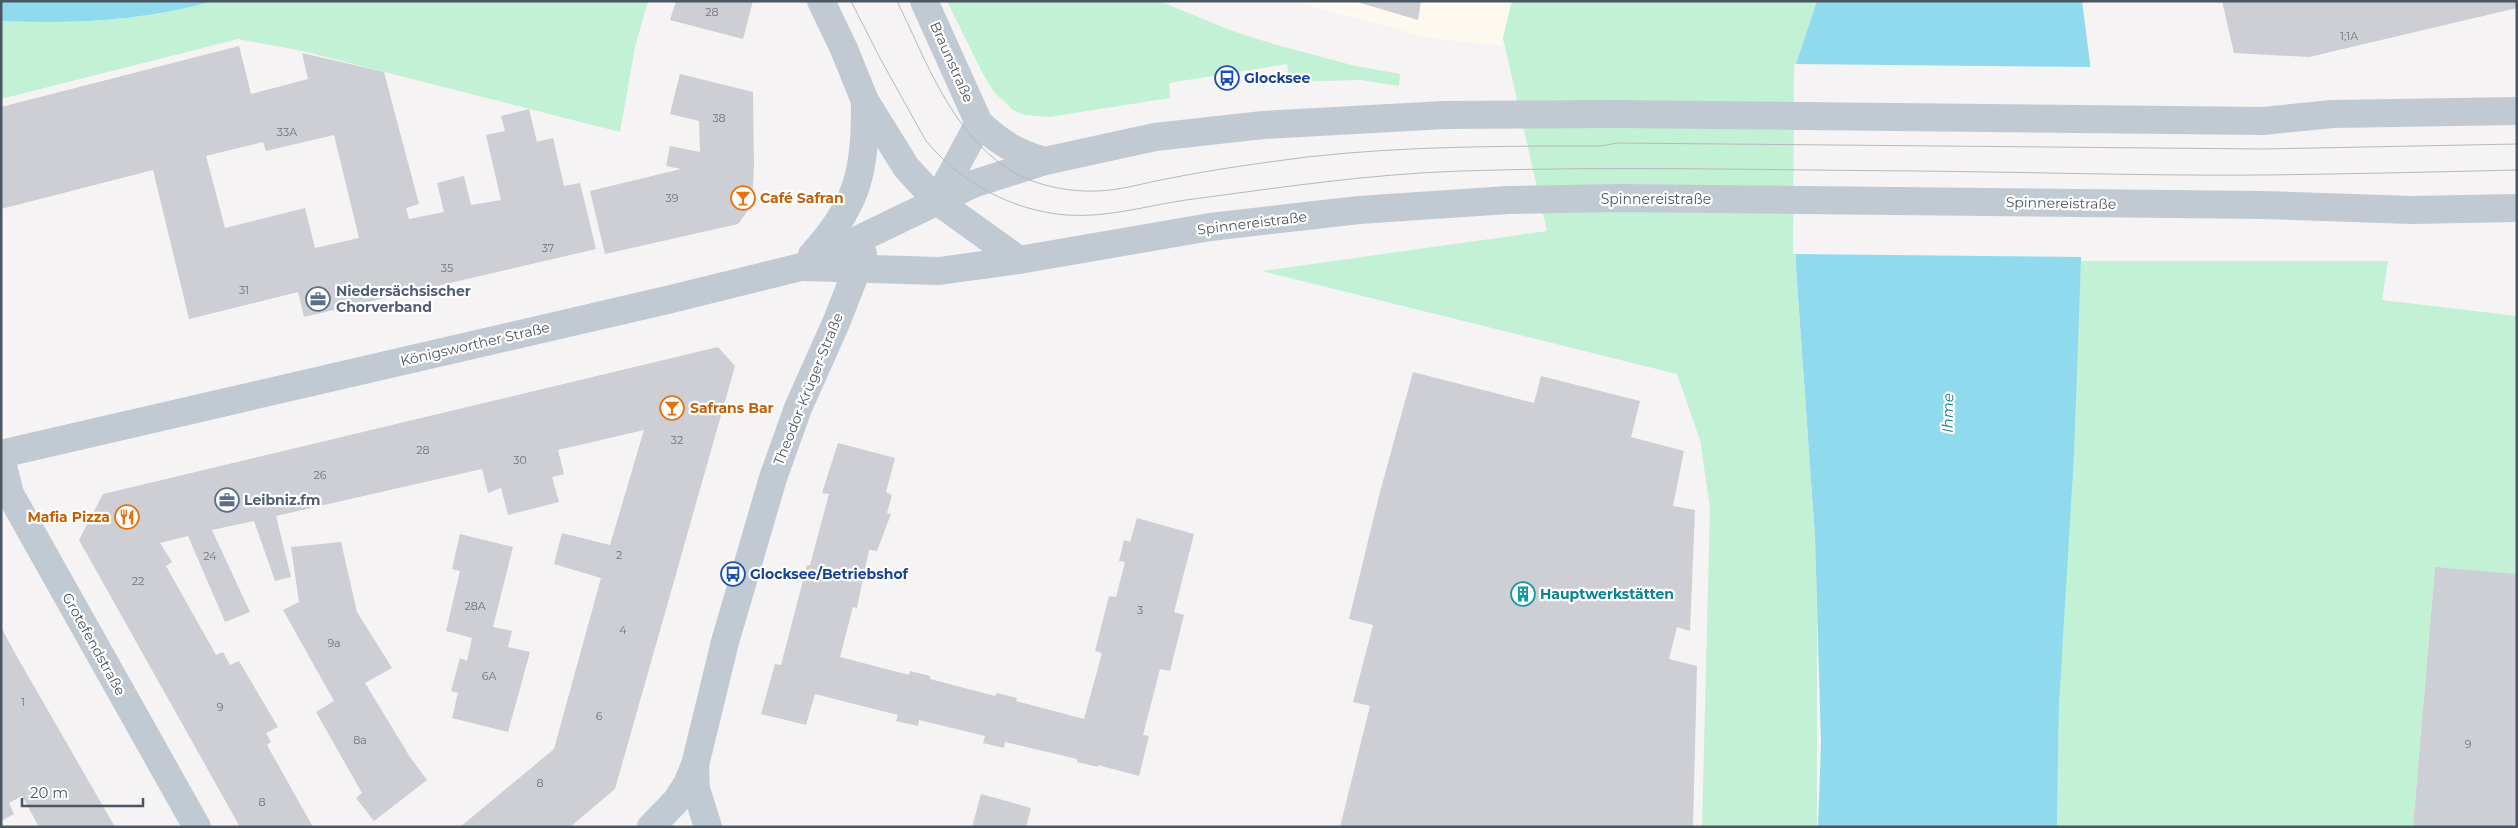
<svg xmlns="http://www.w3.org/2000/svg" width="2518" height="828" font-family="Montserrat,sans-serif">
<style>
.commercial{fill:#fdf9ef}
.green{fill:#c3f1d5}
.water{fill:#90daee}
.pier{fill:#f5f3f3}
.building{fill:#cdcfd5;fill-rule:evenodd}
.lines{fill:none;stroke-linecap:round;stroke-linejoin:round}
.minor{stroke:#c1cad2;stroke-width:28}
.tram{stroke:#b5b8bd;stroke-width:1}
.labels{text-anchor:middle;stroke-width:4.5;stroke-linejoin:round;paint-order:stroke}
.number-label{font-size:11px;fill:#6b747e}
.street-label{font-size:14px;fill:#4a5661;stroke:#fff}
.transit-label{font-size:14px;font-weight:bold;fill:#164399;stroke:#fff;text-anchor:start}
.food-label{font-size:14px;font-weight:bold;fill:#c56008;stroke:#fff;text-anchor:start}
.service-label{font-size:14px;font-weight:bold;fill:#4e5e75;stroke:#fff;text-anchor:start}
.culture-label{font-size:14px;font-weight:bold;fill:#0d838f;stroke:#fff;text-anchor:start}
.water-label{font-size:15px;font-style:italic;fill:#0c7c9b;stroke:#fff}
</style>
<rect width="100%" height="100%" fill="#f5f3f3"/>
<!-- commercial -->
<path class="commercial" d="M1291,1H1511L1502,46L1430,38Z"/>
<!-- green -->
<g class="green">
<path d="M213,1H648L635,47L620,132L302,51L238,39L1,99V21C73,24 144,21 213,1Z"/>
<path d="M947,1H1159L1230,30L1270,43L1355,66L1400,74L1399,86L1361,80L1289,82L1287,64L1169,83L1170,98L1049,117L1025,115L1013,110L994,92L983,74Z"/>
<path d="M1512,1H1817L1796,64V267L1815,537L1817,614V827H1702L1710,508L1700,440L1677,374L1262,271L1547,231L1503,38Z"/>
<path d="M2081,261H2388L2382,300L2517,316V574L2435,568L2413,827H2057L2059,704Z"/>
</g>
<!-- water -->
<g class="water">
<path d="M1,1H213C144,21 73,24 1,21Z"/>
<path d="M1817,1H2082L2091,71L2081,261L2074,455L2059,704L2057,827H1818L1821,743L1815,537L1796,267V64Z"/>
</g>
<!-- pier -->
<path class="pier" d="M1794,64L2093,67L2084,257L1793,254Z"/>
<!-- building -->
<g class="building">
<path d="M676,1H753L743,39L670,20Z"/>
<path d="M1354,1H1421L1418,20Z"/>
<path d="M2222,1H2517V8L2309,57L2234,53Z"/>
<path d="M239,46L251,94L308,79L302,53L384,72L419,204L406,208L409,219L444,212L437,183L464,176L471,205L501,200L486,135L505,131L501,116L529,109L537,142L553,138L564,186L580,183L596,249L304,317L298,292L189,319L153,170L1,209V107ZM334,135L359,238L315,248L305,208L225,228L206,156L263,142L266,151Z"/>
<path d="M680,74L753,92L754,166L752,205L738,224L605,254L590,191L681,169L666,166L670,146L700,152L699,121L670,114Z"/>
<path d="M718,347L735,366L615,789L570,827H460L554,749L601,578L554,564L562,533L610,545L644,430L558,450L564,474L552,477L559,502L508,515L501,488L488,493L482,469L276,516L291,577L275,581L254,521L212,530L250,612L225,622L188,536L160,543L172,562L166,566L216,655L223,652L230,665L239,661L278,727L266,733L271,742L267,745L313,827H240L79,540L103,494Z"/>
<path d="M1413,372L1534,403L1541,376L1640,401L1631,437L1684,451L1673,506L1695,510L1690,631L1677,627L1669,659L1697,666L1693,827H1340L1370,706L1353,702L1373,625L1349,619L1380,492Z"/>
<path d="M838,443L895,458L886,492L892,495L887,513L891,514L877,551L869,550L857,608L853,607L840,657L909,675L910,671L930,676V679L995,696L997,693L1017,698L1016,701L1084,719L1102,653L1095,651L1109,596L1116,597L1125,562L1119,561L1124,540L1130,542L1137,518L1194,534L1174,612L1184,615L1170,671L1160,669L1143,735L1149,736L1139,776L1098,765V767L1077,762V759L1005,742L1004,748L983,743L985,736L919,720L918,726L896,721L898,715L815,694L806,725L761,714L775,664L781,665L807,565H810L829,494L822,493Z"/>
<path d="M460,534L513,547L493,627L512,631L508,647L530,652L508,732L452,718L458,693L451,691L460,658L467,661L472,638L446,631L460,571L452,569Z"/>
<path d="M341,542L357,612L392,668L365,683L410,757L427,780L374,821L356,798L362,793L316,712L334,701L283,610L299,602L291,547Z"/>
<path d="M2435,567L2517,574V827H2413Z"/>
<path d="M1,627L16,655L115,827H39L22,796L9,803L14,814L1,821Z"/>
<path d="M981,794L1031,808L1026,827H972Z"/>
</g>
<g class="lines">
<!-- minor -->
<g class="minor">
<path d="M821,1L844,49L865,101L906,167L937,201L1019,260"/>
<path d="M924,1L979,123C1000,143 1017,153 1045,161"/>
<path d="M937,201L979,123"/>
<path d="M812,255C860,203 865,169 865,101"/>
<path d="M803,267L939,271L1019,260L1210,227L1359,210L1508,200L1616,198L2262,205L2412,210L2517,208"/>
<path d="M1,454L667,300L801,267L973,184L1045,161L1155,137L1263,125L1444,115L1617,114L2263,121L2332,114L2517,111"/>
<path d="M1,458L10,494L197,827"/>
<path d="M695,765L696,789L708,827"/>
<path d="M651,827L676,801L687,784L695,765L725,642L773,478L798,408L836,323L863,254"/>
</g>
<!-- tram -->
<g class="tram">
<path d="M851,1L881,60L926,141C962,183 1010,210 1066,215C1107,218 1145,206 1186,200C1277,188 1368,174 1461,171C1612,166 1764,170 1916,171C2032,172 2148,176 2265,175C2349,174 2433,172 2517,170"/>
<path d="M897,1C926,60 951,133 1010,170C1033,185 1068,192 1095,191C1120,191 1147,182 1171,178C1216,169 1261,163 1307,157C1405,146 1503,146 1601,146L1617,143L2263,149L2517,144"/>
</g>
</g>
<!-- icons -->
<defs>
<g id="bus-ring" transform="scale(1.25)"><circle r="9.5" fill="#fff" stroke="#1a4fb4" stroke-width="1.5"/><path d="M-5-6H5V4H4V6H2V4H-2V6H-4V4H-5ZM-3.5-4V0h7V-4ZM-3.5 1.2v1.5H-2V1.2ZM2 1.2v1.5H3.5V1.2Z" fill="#1a4fb4"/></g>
<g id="bar-ring" transform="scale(1.25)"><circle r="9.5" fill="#fff" stroke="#e8710a" stroke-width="1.5"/><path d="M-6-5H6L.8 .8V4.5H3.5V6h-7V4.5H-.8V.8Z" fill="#e8710a"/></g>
<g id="office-ring" transform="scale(1.25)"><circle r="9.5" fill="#fff" stroke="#5c6f8a" stroke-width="1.5"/><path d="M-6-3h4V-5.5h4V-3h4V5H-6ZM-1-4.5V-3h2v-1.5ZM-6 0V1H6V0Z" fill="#5c6f8a"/></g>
<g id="restaurant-ring" transform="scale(1.25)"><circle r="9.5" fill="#fff" stroke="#e8710a" stroke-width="1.5"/><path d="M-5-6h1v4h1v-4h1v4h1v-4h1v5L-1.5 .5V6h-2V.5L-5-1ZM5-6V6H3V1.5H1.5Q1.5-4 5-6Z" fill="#e8710a"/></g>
<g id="building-ring" transform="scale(1.25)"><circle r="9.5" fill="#fff" stroke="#0f9aa8" stroke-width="1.5"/><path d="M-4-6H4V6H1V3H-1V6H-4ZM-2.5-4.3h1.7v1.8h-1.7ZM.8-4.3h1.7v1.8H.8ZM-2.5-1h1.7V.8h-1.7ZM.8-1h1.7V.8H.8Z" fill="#0f9aa8"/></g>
</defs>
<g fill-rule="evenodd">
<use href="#bus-ring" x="1227" y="78"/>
<use href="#bar-ring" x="743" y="198"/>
<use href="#office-ring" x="318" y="299"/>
<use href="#bar-ring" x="672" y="408"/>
<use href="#office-ring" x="227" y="500"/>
<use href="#restaurant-ring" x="127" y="517"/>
<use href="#bus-ring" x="733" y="574"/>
<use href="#building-ring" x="1523" y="594"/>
</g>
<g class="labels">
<!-- number labels -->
<g class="number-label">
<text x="712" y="16">28</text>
<text x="2349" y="40">1;1A</text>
<text x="719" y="122">38</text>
<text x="287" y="136">33A</text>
<text x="672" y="202">39</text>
<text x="548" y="252">37</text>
<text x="447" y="272">35</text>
<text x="244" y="294">31</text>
<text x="677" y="444">32</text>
<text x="423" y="454">28</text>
<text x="520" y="464">30</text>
<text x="320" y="479">26</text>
<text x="619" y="559">2</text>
<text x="210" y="560">24</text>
<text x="138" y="585">22</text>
<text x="475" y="610">28A</text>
<text x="1140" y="614">3</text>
<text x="623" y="634">4</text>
<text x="334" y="647">9a</text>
<text x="489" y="680">6A</text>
<text x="23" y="706">1</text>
<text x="220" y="711">9</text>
<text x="599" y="720">6</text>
<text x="360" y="744">8a</text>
<text x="2468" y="748">9</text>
<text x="540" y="787">8</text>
<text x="262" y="806">8</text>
</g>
<!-- street labels -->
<g class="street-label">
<text transform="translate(952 62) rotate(66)" y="5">Braunstraße</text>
<text x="1656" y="204">Spinnereistraße</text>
<text transform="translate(2061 203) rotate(1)" y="5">Spinnereistraße</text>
<text transform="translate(1252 223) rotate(-7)" y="5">Spinnereistraße</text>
<text transform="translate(475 344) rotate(-13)" y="5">Königsworther Straße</text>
<text transform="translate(808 389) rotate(-68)" y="5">Theodor-Krüger-Straße</text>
<text transform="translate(94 644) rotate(61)" y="5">Grotefendstraße</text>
</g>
<!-- transit labels -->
<g class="transit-label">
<text x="1244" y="83">Glocksee</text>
<text x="750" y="579">Glocksee/Betriebshof</text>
</g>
<!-- food labels -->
<g class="food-label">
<text x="760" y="203">Café Safran</text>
<text x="690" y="413">Safrans Bar</text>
<text x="110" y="522" text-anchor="end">Mafia Pizza</text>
</g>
<!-- service labels -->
<g class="service-label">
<text x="336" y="296">Niedersächsischer<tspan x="336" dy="16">Chorverband</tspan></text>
<text x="244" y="505">Leibniz.fm</text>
</g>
<!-- culture labels -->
<g class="culture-label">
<text x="1540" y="599">Hauptwerkstätten</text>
</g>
<!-- water labels -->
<g class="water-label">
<text transform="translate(1948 413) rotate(-89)" y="5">Ihme</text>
</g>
</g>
<!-- border -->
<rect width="2518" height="828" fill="none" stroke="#4a5661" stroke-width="5"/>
<!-- scale -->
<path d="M22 798v8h121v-8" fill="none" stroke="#4a5661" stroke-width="2.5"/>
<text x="30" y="798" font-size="15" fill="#4a5661" stroke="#ffffff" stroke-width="4" paint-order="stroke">20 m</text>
</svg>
